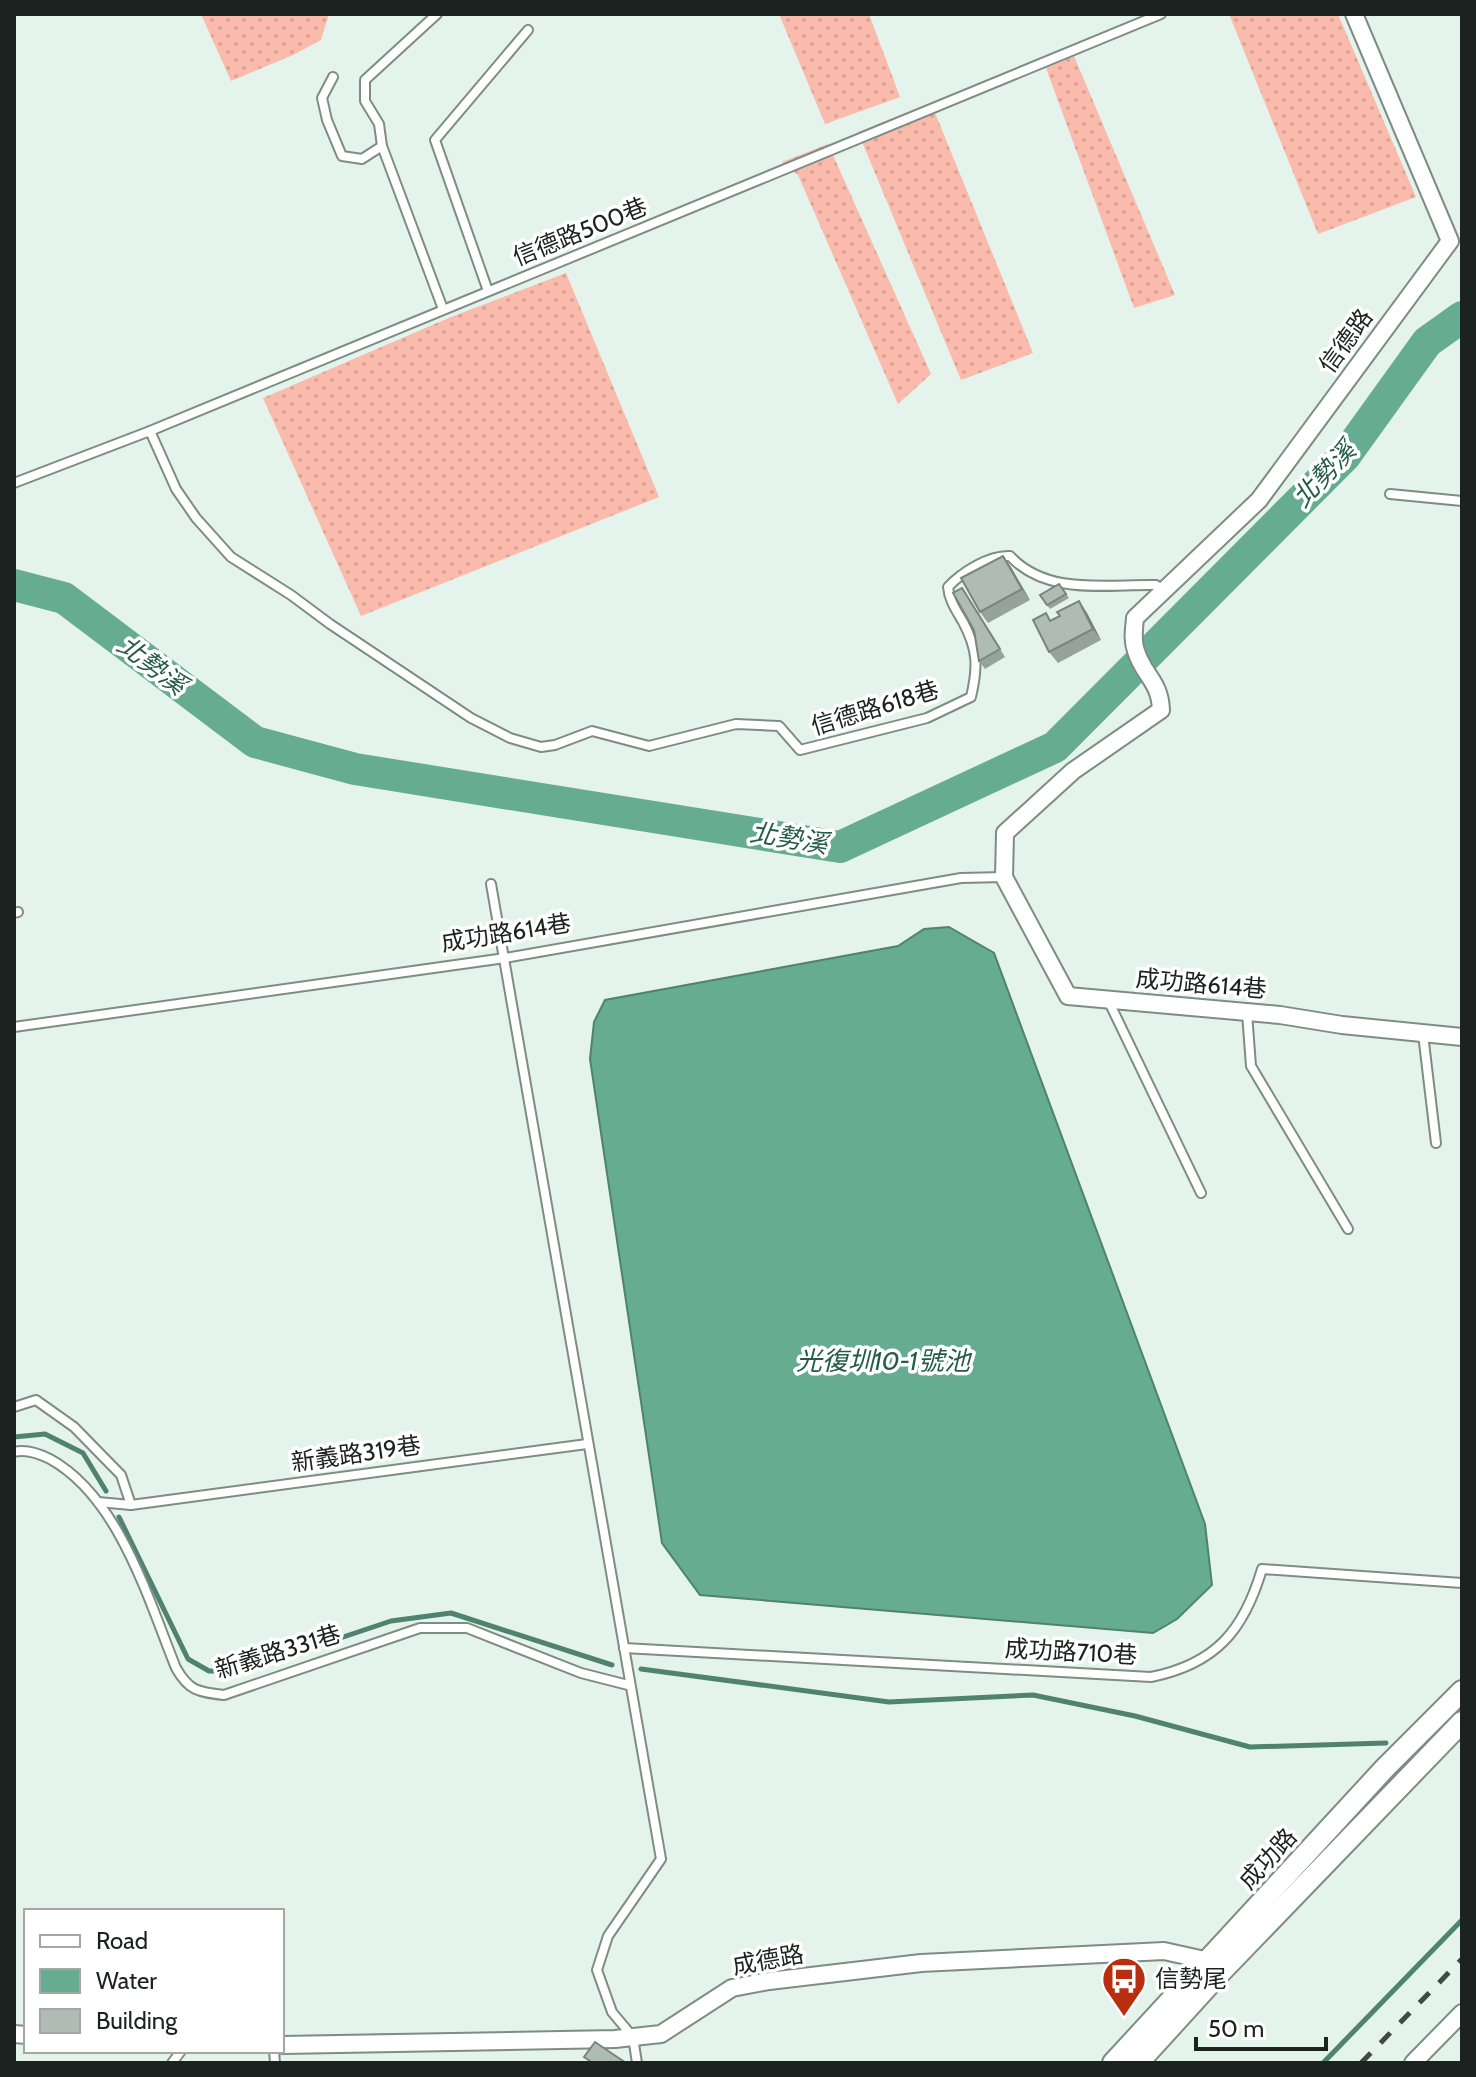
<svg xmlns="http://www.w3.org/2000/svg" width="1476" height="2077" font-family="Cabin,'Noto Sans TC',sans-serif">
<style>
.garden{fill:url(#garden-dots)}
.water{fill:#65ac90;stroke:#4f836e;stroke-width:2}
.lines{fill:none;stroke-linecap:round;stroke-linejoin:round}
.stream{stroke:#4f836e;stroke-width:5}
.river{stroke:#65ac90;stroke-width:32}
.service-casing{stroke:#7e8c86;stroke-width:12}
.minor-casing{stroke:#7e8c86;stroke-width:20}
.tertiary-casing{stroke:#7e8c86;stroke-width:24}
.service{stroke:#fff;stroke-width:8}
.minor{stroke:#fff;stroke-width:16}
.tertiary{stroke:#fff;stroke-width:20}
.rail{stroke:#414845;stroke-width:5;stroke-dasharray:14 14;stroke-linecap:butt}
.wall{fill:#96a29c}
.shaded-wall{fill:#7a847f}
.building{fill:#aebcb5;stroke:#7a847f;stroke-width:2}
.labels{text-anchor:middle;stroke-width:7;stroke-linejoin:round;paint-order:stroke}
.street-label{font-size:24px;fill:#1c221f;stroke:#fff}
.poi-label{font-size:24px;fill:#1c221f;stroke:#fff;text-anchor:start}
.water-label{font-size:26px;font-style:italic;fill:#245c48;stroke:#fff}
</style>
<defs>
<pattern id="garden-dots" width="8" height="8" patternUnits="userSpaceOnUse" patternTransform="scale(2)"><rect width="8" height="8" fill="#fabaac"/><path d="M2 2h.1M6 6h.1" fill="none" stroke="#d6a094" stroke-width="1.8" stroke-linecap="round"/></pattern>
</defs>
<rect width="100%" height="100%" fill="#e4f3ec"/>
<!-- garden -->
<g class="garden">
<path d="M201,14H329L321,40L293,55L231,81Z"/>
<path d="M779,14H869L900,97L825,124Z"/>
<path d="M1229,14H1338L1416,197L1318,234Z"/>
<path d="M1074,56L1175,295L1134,308L1046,68Z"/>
<path d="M931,103L1033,353L961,380L858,132Z"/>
<path d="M828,144L931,374L898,404L798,175L782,162Z"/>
<path d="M566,273L659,497L361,616L263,398L451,317Z"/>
</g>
<!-- water -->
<path class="water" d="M949,927L994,953L1205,1524L1212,1585L1177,1619L1153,1633L700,1595L662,1543L590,1059L594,1022L605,1000L898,946L924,929Z"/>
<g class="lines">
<!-- stream -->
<g class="stream">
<path d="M14,1437L45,1434L83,1453L106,1491"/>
<path d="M119,1517L188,1659L209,1671H242L391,1621L451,1613L612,1665"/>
<path d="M641,1669L889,1702L1033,1695L1135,1716L1250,1747L1386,1743"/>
<path d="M1323,2063L1462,1920"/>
</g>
<!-- river -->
<path class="river" d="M14,585L64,598L255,742L355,769L840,847L1055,747L1345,456L1427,342L1462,317"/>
<!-- service casing -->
<g class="service-casing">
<g id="service">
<path d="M333,77L322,98L327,120L342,156L362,159L382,146L379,124L365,101V80L437,14"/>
<path d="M382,146L443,309"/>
<path d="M488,291L435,140L528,30"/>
<path d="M150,431L176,489L196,518L231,557L291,595L330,624L471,718L510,738L541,747L555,745L592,731L649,746L736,724L779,726L800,750L927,718L971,697C978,667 978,650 963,622C956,610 949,600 948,587C962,572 989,555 1010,556C1047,596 1107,584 1156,585L1163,590"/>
<path d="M14,483L150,431L1161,14"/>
<path d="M1390,494L1462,501"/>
<path d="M491,884L661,1859L608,1936L597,1970L612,2012L633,2037L637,2063"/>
<path d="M14,913L18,912"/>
<path d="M1108,1000L1201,1193"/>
<path d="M1247,1013L1251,1066L1348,1229"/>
<path d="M14,1027L505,958L961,878L1004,877"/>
<path d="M1423,1034L1436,1143"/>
<path d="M14,1407L36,1400L74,1427L121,1475L131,1505L98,1502"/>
<path d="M14,1452C25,1449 40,1454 50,1459C119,1497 148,1599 176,1668C189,1691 198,1692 224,1695L420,1628H467L581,1673L628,1685"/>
<path d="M131,1505L587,1444"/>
<path d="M624,1648L1151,1677C1216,1664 1244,1630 1262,1569L1462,1583"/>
<path d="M274,2051L275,2063"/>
<path d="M172,2063L181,2051"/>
</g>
</g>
<!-- minor casing -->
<g class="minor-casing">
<g id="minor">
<path d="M1354,14L1450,241L1259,500L1135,618C1134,630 1132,640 1136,651C1143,675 1160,681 1161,710L1073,771L1005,833L1004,877L1068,996L1280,1015L1342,1025L1462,1037"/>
<path d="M14,2034L26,2035"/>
<path d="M282,2045L615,2039L661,2034L732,1988L769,1981L921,1963L1164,1951L1209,1961L1213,1966"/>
<path d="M1413,2063L1462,2013"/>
</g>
</g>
<!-- tertiary casing -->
<g class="tertiary-casing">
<g id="tertiary">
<path d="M1113,2063L1385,1768L1462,1691"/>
<path d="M1138,2063L1219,1974L1462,1722"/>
</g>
</g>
<!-- service -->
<use href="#service" class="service"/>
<!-- minor -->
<use href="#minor" class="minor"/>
<!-- tertiary -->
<use href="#tertiary" class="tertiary"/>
<!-- rail -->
<path class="rail" d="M1361,2063L1462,1959"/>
</g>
<!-- wall -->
<g class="wall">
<path d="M1003,556L1030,600L988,623L980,612Z"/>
<path d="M1059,584L1069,598L1050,609L1040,595Z"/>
<path d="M962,588L1005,657L985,669L979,661L974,630Z"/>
<path d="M1079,601L1087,613L1101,640L1058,663L1049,652L1051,621L1060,616Z"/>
</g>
<!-- shaded-wall -->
<g class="shaded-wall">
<path d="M1003,556L1011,567L1030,600L1022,589Z"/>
<path d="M1079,601L1087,613L1101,640L1093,629Z"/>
</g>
<!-- building -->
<g class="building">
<path d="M1003,556L1022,589L980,612L961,578Z"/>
<path d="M1059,584L1066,594L1047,605L1040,595Z"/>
<path d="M962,588L1000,649L979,661L974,630L953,593Z"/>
<path d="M1079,601L1093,629L1049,652L1033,620L1046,613L1050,621L1060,616L1057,612Z"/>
<path d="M595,2042L626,2063H593L584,2057Z"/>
</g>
<!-- icons -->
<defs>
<g id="bus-pin" transform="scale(2.3)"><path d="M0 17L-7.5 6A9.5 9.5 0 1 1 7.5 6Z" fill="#b92e0f" stroke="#fff"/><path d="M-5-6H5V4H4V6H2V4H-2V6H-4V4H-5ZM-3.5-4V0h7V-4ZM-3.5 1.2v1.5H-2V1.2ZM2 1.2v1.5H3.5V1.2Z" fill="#fff"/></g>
</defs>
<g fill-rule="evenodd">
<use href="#bus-pin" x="1124" y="1979"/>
</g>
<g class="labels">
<!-- street labels -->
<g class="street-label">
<text transform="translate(580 232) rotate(-22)" y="8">信德路500巷</text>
<text transform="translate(1346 341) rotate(-54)" y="8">信德路</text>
<text transform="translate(875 708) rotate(-17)" y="8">信德路618巷</text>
<text transform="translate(506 933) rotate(-9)" y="8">成功路614巷</text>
<text transform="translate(1201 984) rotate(5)" y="8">成功路614巷</text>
<text transform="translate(356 1454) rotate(-8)" y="8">新義路319巷</text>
<text transform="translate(278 1652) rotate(-17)" y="8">新義路331巷</text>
<text transform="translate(1071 1652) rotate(3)" y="8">成功路710巷</text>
<text transform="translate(1268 1859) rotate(-48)" y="8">成功路</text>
<text transform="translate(768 1960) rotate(-10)" y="8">成德路</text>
</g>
<!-- poi labels -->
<g class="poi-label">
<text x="1155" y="1987">信勢尾</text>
</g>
<!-- water labels -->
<g class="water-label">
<text transform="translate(1324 474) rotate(-47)" y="9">北勢溪</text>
<text transform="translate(152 665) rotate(37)" y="9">北勢溪</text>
<text transform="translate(789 838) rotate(9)" y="9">北勢溪</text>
<text x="883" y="1370">光復圳10-1號池</text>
</g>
</g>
<!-- border -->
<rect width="1476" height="2077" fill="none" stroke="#1c221f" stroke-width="32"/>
<!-- legend -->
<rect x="24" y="1909" width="260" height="144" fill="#ffffff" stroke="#a4a7a5" stroke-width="2"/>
<rect x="40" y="1935" width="40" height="12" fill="#ffffff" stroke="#a4a7a5" stroke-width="2"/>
<text x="96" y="1949" font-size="24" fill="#1c221f">Road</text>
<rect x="40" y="1969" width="40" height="24" fill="#65ac90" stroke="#a4a7a5" stroke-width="2"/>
<text x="96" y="1989" font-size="24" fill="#1c221f">Water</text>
<rect x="40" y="2009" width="40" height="24" fill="#aebcb5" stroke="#a4a7a5" stroke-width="2"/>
<text x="96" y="2029" font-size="24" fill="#1c221f">Building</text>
<!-- scale -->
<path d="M1196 2037v12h130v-12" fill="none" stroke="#1c221f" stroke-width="4"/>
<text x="1208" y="2037" font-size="24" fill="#1c221f" stroke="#ffffff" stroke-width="6" paint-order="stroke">50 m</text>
</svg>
